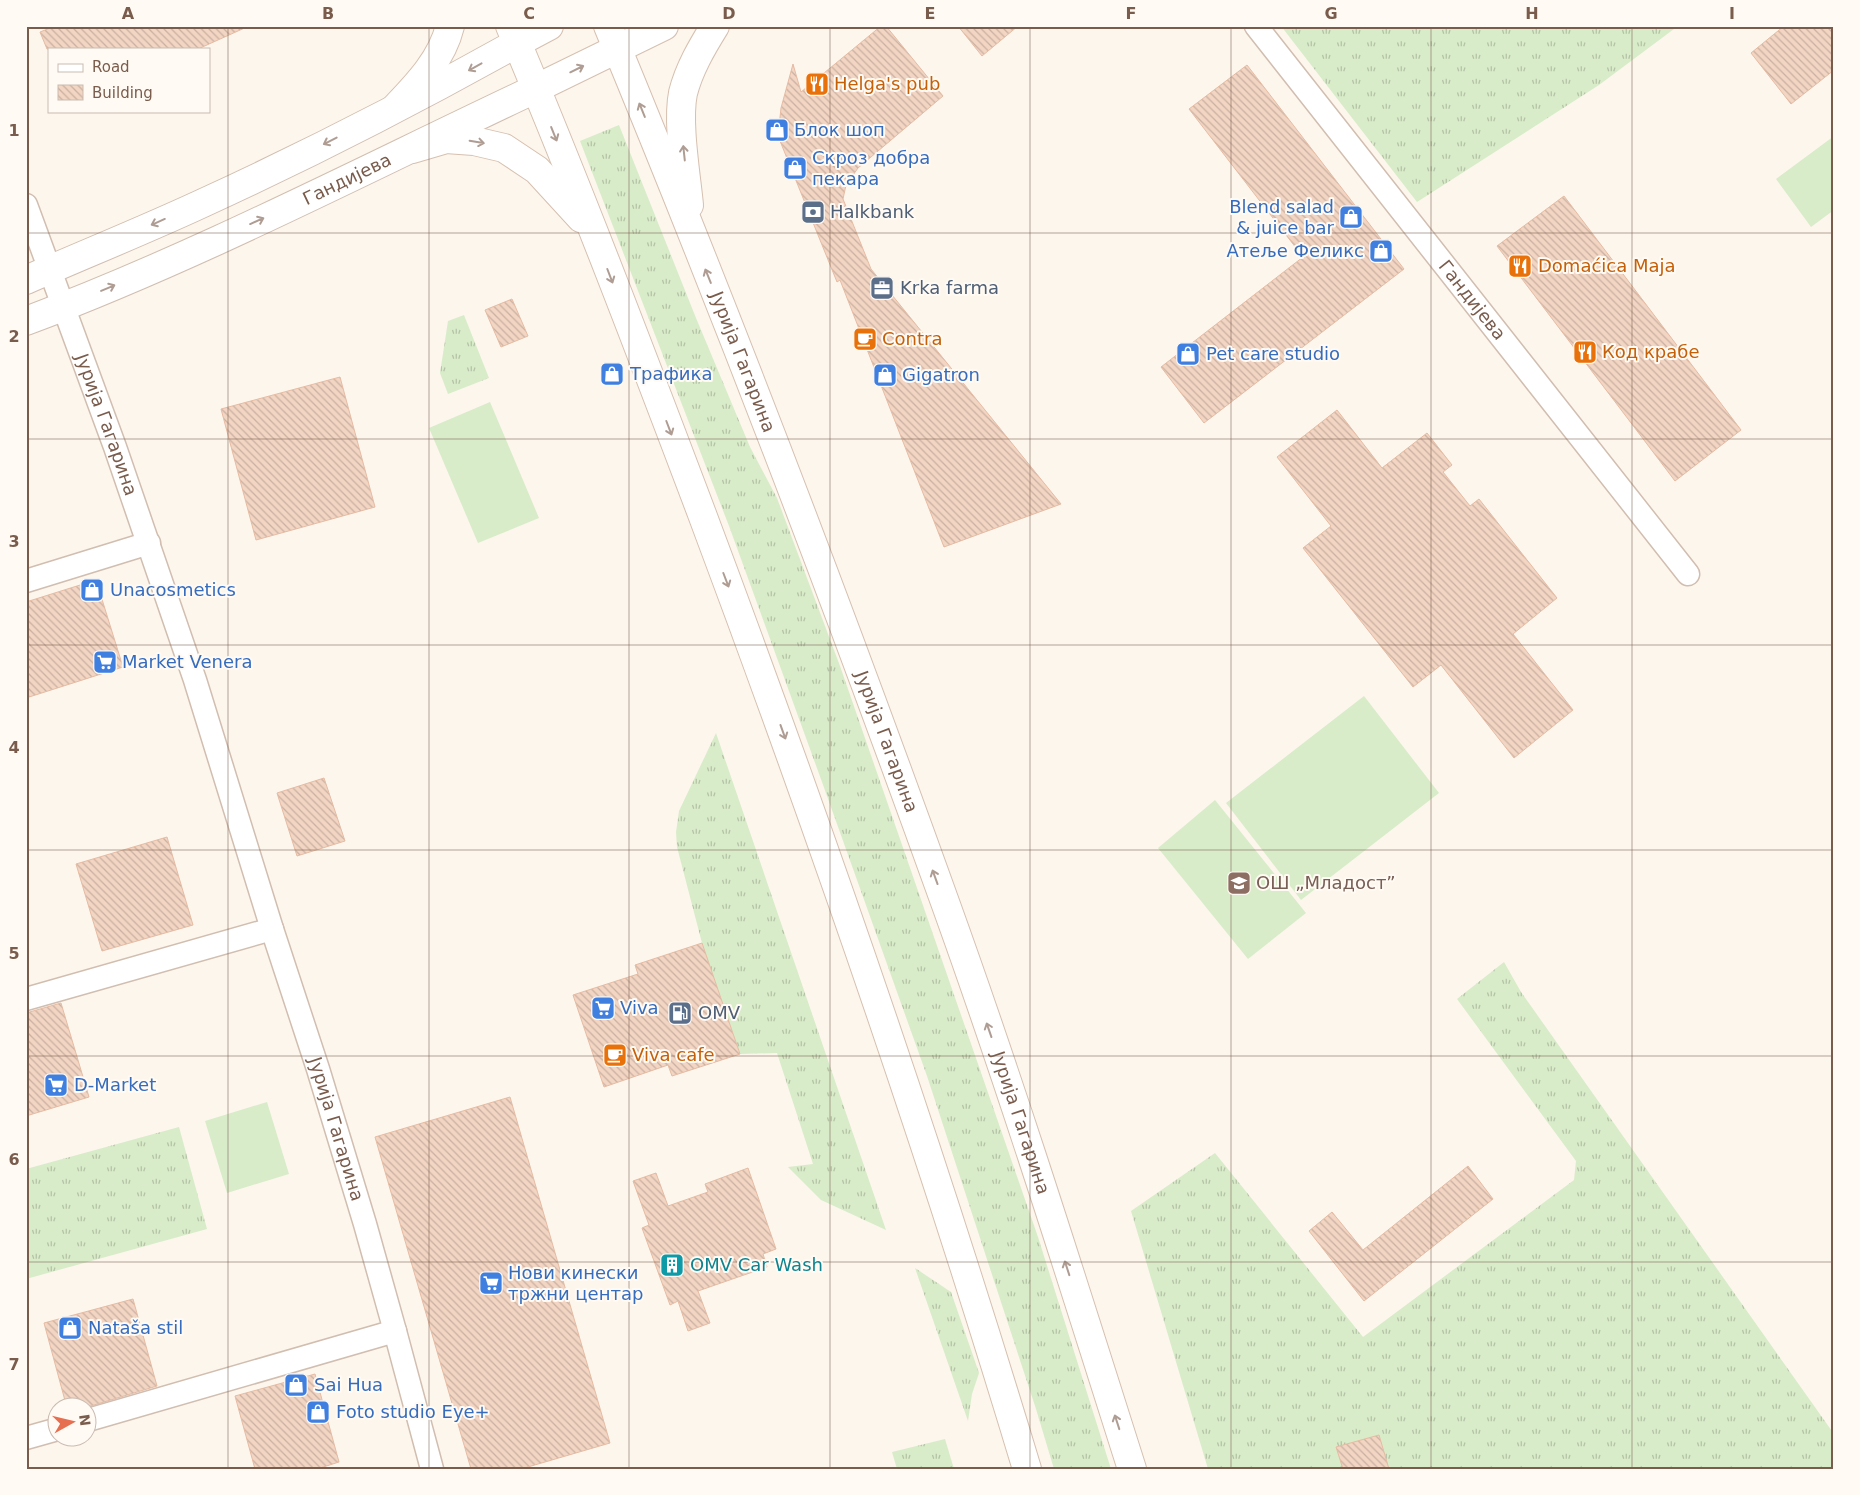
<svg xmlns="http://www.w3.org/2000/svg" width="1860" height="1495" font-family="'DejaVu Sans',sans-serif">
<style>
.grass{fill:url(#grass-tufts)}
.pitch{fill:#d8ecc9}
.building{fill:url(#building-back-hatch);stroke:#e6bba3}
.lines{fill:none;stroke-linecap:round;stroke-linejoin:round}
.minor-casing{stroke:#d1beb0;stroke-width:25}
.tertiary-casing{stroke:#d1beb0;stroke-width:30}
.secondary-casing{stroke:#d6c0b0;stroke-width:30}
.minor{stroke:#fff;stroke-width:22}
.tertiary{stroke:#fff;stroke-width:28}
.secondary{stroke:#fff;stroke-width:28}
.oneway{stroke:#af9d94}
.grid{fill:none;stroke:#7a5c4d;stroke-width:1;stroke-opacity:0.55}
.labels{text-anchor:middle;stroke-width:4;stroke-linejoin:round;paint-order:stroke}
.food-label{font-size:18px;fill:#c56008;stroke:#fffaf3;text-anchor:start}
.shop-label{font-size:18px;fill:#366cbe;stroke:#fffaf3;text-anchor:start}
.street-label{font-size:18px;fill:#7a5c4d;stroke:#fffaf3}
.service-label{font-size:18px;fill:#4e5e75;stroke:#fffaf3;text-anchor:start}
.education-label{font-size:18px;fill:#785e54;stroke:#fffaf3;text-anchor:start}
.culture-label{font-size:18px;fill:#0d838f;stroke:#fffaf3;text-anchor:start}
.neatline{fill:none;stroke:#7a5c4d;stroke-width:2}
.grid-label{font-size:16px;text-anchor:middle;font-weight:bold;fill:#7a5c4d}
</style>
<defs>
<pattern id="grass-tufts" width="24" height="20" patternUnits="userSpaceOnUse" patternTransform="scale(1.25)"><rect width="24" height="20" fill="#d8ecc9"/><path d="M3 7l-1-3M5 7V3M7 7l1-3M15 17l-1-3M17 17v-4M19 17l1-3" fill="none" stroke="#b4c2a5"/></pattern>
<pattern id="building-back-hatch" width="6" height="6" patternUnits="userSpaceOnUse" patternTransform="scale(1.25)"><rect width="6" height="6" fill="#f3d5c3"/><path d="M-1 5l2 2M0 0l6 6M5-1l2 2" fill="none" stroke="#cab0a1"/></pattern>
</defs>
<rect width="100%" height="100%" fill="#fdf6ec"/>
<!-- grass -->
<g class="grass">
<path d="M1281,26H1678L1599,85L1417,202Z"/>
<path d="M619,125L696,318L750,447L777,498L840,666L1038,1237L1111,1469H1054L1036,1409L927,1076L822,782L729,526L580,141Z"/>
<path d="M464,315L489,378L448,394L440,373L448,321Z"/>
<path d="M716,733L886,1230L821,1200L788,1167L813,1164L777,1053L740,1054L702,943L677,847L676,832L679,811Z"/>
<path d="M1504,962L1521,992L1834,1434V1469H1208L1131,1211L1215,1153L1363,1337L1574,1180L1576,1161L1457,999Z"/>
<path d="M179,1127L207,1229L26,1279V1169Z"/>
<path d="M915,1268L951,1292L979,1373L972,1394L968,1421Z"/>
<path d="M945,1439L954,1469H897L892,1452Z"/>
</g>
<!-- pitch -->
<g class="pitch">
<path d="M1834,136V210L1811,227L1776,179Z"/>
<path d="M490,402L539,518L478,543L429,428Z"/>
<path d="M1364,696L1439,793L1301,900L1226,803Z"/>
<path d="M1215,800L1306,913L1248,959L1158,848Z"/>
<path d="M267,1102L289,1174L227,1193L205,1121Z"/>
</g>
<!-- building -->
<g class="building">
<path d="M55,26H249L198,49H47L40,32Z"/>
<path d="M881,26H886L943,96L858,168L846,185L843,199L871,269L1061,504L944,547L840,280L837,282L778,136L781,108L793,64L801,92Z"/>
<path d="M958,26H1018L982,56Z"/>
<path d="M1784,26H1834V70L1791,104L1751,53Z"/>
<path d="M1247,65L1404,269L1204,423L1161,367L1303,257L1189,109Z"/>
<path d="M1564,196L1741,430L1675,481L1497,246Z"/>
<path d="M512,299L528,336L501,347L485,310Z"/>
<path d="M340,377L375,507L256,540L221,409Z"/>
<path d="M1337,410L1382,468L1427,433L1452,465L1443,472L1470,506L1479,499L1557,598L1513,634L1573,710L1514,758L1441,665L1413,687L1303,548L1331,526L1277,457Z"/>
<path d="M96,580L123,667L26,698V602Z"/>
<path d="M324,778L345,841L297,856L277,793Z"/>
<path d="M167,837L193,925L102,951L76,864Z"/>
<path d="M702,943L740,1054L672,1076L668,1065L604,1087L573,995L638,974L635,965Z"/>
<path d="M61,1003L89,1097L26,1116V1013Z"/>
<path d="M510,1097L610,1443L521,1469H471L375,1137Z"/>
<path d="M1468,1166L1493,1199L1364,1301L1309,1231L1332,1212L1363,1250Z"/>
<path d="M748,1168L776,1249L763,1254L767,1267L698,1291L710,1323L688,1331L678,1301L670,1305L642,1228L649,1225L633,1181L656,1173L668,1206L708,1192L705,1184Z"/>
<path d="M133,1299L157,1386L84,1408H67L44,1323Z"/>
<path d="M315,1374L339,1462L317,1469H255L235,1396Z"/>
<path d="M1379,1435L1389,1469H1343L1336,1447Z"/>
</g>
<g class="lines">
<!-- minor casing -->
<g class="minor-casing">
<g id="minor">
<path id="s1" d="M1256,26L1688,574"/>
<path id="s2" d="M26,205L115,447L195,680L272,929L318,1069L365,1224L395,1331L432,1469"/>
<path d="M26,581L149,543"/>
<path d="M26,999L272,929"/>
<path d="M88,1420L395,1331"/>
<path d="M26,1438L58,1429"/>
</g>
</g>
<!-- tertiary casing -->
<g class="tertiary-casing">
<g id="tertiary">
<path d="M26,280C85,254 145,230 203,203C310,154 415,100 517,43"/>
<path id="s3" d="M26,321C201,255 367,168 535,89"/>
</g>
</g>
<!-- secondary casing -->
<g class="secondary-casing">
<g id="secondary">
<path d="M510,26C578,187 640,350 702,514C820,829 930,1147 1027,1469"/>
<path id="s4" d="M608,26C728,316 840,610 946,905C1013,1091 1072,1280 1132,1469"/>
<path d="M517,43L549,26"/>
<path d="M535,89L664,26"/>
<path d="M396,107C418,84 442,59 450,26"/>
<path d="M412,149L446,139L474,141L504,148L537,170L581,218"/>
<path d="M689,205C686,174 677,122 683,93C689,69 702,47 715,26"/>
</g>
</g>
<!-- minor -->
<use href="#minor" class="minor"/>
<!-- tertiary -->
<use href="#tertiary" class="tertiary"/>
<!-- secondary -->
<use href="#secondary" class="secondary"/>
</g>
<!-- one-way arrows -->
<defs><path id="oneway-shaft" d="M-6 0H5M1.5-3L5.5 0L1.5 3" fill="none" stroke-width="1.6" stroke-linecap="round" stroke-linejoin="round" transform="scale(1.25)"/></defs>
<g class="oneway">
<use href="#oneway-shaft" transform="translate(475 67) rotate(151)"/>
<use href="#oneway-shaft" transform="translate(577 69) rotate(-26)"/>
<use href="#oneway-shaft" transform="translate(642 110) rotate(-112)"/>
<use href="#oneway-shaft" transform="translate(554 134) rotate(68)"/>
<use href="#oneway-shaft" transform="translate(330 141) rotate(153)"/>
<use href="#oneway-shaft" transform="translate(477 142) rotate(10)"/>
<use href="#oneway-shaft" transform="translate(684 153) rotate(-96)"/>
<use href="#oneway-shaft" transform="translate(257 221) rotate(-24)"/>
<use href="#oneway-shaft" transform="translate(158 222) rotate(156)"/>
<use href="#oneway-shaft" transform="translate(610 276) rotate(69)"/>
<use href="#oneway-shaft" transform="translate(708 276) rotate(-112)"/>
<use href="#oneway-shaft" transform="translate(108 288) rotate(-23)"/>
<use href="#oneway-shaft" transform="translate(669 428) rotate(69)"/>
<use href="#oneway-shaft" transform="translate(726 580) rotate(69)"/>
<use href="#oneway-shaft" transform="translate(783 732) rotate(70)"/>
<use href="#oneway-shaft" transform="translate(935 877) rotate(-110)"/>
<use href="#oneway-shaft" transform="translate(989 1030) rotate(-109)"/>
<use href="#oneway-shaft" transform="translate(1067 1268) rotate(-108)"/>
<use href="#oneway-shaft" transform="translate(1117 1422) rotate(-108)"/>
</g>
<!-- grid -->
<path class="grid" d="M228,26V1469M429,26V1469M629,26V1469M830,26V1469M1030,26V1469M1231,26V1469M1431,26V1469M1632,26V1469M26,233H1834M26,439H1834M26,645H1834M26,850H1834M26,1056H1834M26,1262H1834"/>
<!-- icons -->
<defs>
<g id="restaurant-square" transform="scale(1.25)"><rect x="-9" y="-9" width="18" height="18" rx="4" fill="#e8710a" stroke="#fffaf3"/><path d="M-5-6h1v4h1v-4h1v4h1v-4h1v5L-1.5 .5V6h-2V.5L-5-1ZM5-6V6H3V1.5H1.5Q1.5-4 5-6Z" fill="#fff"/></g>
<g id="shop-square" transform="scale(1.25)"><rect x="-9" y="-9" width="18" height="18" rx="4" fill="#3f7fe0" stroke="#fffaf3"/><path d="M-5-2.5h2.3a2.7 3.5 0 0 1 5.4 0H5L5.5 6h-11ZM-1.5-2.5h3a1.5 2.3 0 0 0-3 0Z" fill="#fff"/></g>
<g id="bank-square" transform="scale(1.25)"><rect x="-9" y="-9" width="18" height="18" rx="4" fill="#5c6f8a" stroke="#fffaf3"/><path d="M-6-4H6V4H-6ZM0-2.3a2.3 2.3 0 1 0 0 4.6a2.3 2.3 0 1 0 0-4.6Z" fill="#fff"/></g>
<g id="office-square" transform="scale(1.25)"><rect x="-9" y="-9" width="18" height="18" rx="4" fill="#5c6f8a" stroke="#fffaf3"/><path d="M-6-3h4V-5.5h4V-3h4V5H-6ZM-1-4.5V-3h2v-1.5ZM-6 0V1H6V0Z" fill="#fff"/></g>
<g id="cafe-square" transform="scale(1.25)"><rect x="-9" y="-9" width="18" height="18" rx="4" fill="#e8710a" stroke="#fffaf3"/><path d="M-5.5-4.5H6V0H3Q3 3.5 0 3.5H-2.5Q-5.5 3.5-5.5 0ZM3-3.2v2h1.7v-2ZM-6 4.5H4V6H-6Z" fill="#fff"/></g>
<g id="supermarket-square" transform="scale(1.25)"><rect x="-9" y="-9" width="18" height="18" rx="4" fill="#3f7fe0" stroke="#fffaf3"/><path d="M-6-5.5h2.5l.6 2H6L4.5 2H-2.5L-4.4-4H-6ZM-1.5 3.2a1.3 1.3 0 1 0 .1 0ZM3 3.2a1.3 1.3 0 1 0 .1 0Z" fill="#fff"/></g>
<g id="school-square" transform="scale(1.25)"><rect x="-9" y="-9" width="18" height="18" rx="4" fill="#8d6e63" stroke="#fffaf3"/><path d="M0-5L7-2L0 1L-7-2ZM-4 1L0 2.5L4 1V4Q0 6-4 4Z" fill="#fff"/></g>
<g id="fuel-square" transform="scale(1.25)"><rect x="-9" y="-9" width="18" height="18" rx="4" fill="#5c6f8a" stroke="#fffaf3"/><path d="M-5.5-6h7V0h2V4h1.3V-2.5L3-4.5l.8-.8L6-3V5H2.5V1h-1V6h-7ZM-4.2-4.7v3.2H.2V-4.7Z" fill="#fff"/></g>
<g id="building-square" transform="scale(1.25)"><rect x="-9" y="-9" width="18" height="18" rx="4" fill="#0f9aa8" stroke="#fffaf3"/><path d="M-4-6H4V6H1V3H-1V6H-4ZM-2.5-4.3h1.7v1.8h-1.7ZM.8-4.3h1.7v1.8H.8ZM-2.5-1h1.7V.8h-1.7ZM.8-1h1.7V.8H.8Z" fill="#fff"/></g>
</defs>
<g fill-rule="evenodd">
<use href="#restaurant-square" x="817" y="84"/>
<use href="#shop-square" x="777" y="130"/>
<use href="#shop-square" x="795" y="168"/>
<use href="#bank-square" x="813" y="212"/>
<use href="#shop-square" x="1351" y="217"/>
<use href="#shop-square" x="1381" y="251"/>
<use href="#restaurant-square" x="1520" y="266"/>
<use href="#office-square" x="882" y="288"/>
<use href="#cafe-square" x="865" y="339"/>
<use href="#restaurant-square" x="1585" y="352"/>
<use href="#shop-square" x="1188" y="354"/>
<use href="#shop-square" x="612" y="374"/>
<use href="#shop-square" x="885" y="375"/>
<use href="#shop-square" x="92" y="590"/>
<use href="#supermarket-square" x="105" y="662"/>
<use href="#school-square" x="1239" y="883"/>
<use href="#supermarket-square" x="603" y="1008"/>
<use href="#fuel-square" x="680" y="1013"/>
<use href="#cafe-square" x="615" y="1055"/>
<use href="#supermarket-square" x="56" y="1085"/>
<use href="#building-square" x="672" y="1265"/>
<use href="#supermarket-square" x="491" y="1283"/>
<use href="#shop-square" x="70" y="1328"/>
<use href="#shop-square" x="296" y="1385"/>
<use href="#shop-square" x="318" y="1412"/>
</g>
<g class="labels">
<!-- food labels -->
<g class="food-label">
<text x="834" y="90">Helga's pub</text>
<text x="1538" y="272">Domaćica Maja</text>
<text x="882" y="345">Contra</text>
<text x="1602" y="358">Код крабе</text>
<text x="632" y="1061">Viva cafe</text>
</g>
<!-- shop labels -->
<g class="shop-label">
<text x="794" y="136">Блок шоп</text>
<text x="812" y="164">Скроз добра<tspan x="812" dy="21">пекара</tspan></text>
<text x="1334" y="213" text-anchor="end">Blend salad<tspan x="1334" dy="21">&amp; juice bar</tspan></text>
<text x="1364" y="257" text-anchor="end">Атеље Феликс</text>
<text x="1206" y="360">Pet care studio</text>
<text x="630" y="380">Трафика</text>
<text x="902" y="381">Gigatron</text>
<text x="110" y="596">Unacosmetics</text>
<text x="122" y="668">Market Venera</text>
<text x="620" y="1014">Viva</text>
<text x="74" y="1091">D-Market</text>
<text x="508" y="1279">Нови кинески<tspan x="508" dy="21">тржни центар</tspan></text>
<text x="88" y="1334">Nataša stil</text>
<text x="314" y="1391">Sai Hua</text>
<text x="336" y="1418">Foto studio Eye+</text>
</g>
<!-- street labels -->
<g class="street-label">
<text dy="6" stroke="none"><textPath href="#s3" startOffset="351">Гандијева</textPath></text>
<text dy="6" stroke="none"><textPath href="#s1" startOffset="349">Гандијева</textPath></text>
<text dy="6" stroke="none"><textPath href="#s4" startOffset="362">Јурија Гагарина</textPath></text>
<text dy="6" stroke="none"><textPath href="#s2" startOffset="234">Јурија Гагарина</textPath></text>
<text dy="6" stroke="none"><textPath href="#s4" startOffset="768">Јурија Гагарина</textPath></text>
<text dy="6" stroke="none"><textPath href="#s4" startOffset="1172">Јурија Гагарина</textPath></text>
<text dy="6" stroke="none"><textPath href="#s2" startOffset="975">Јурија Гагарина</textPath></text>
</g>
<!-- service labels -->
<g class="service-label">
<text x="830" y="218">Halkbank</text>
<text x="900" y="294">Krka farma</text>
<text x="698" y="1019">OMV</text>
</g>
<!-- education labels -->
<g class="education-label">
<text x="1256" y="889">ОШ „Младост”</text>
</g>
<!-- culture labels -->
<g class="culture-label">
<text x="690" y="1271">OMV Car Wash</text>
</g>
</g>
<!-- border -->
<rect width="1860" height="1495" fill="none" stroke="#fffaf3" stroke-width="55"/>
<!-- legend -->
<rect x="48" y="48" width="162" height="65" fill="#fffaf3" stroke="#cabbb1"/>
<rect x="58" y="64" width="25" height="8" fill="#ffffff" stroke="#cabbb1"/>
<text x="92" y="72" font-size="15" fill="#7a5c4d">Road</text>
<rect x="58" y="85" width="25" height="15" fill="url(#building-back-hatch)" stroke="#cabbb1"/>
<text x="92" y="98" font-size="15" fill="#7a5c4d">Building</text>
<!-- north arrow -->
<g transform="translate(72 1422) rotate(82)"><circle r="24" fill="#fffaf3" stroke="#cabbb1"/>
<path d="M0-4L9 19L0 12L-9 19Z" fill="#e76f51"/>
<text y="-8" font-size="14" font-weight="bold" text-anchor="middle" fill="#7a5c4d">N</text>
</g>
<rect x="28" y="28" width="1804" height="1440" class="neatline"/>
<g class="grid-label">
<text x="128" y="19">A</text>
<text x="328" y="19">B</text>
<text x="529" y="19">C</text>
<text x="729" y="19">D</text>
<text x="930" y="19">E</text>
<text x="1131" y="19">F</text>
<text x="1331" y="19">G</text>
<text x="1532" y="19">H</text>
<text x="1732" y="19">I</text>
<text x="14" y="136">1</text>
<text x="14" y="342">2</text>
<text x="14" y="547">3</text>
<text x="14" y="753">4</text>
<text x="14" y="959">5</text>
<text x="14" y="1165">6</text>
<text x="14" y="1370">7</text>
</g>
</svg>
